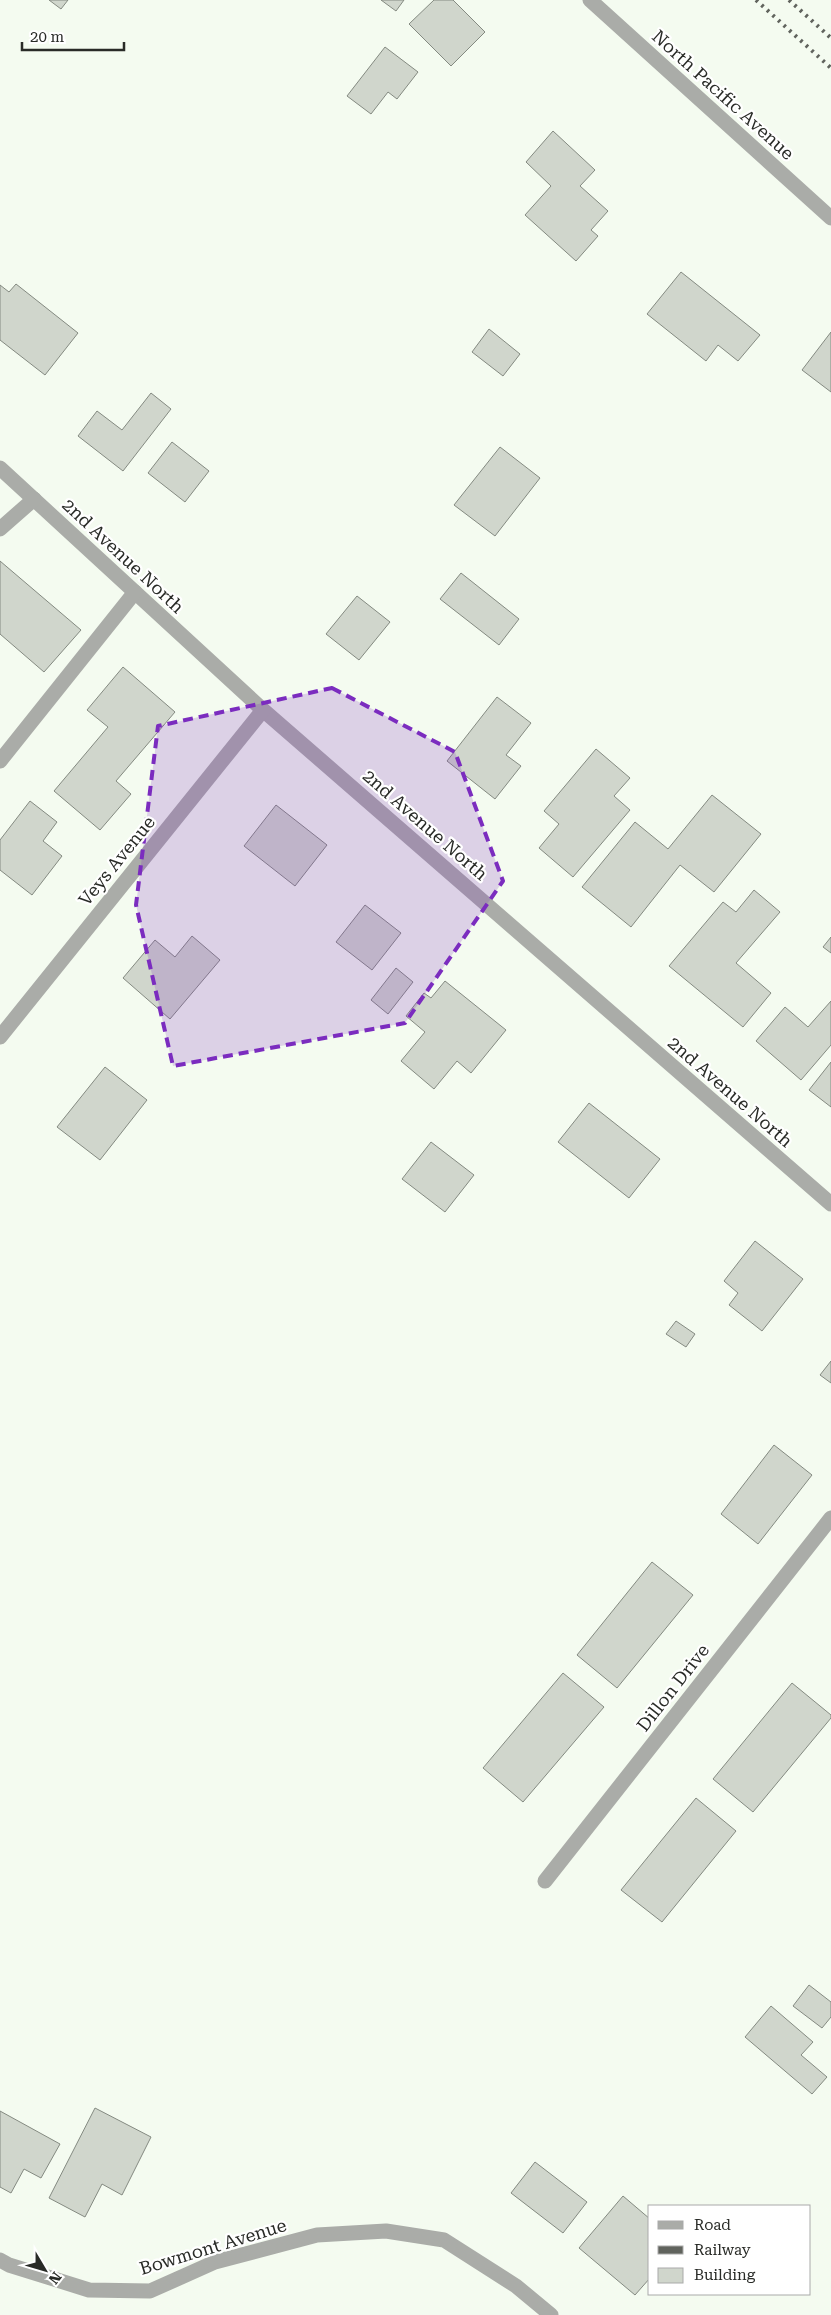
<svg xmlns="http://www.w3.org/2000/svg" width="831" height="2315" font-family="'Roboto Serif',serif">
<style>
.building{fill:#d0d6cc;stroke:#848a81}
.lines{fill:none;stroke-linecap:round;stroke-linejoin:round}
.minor{stroke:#aaaca8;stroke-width:15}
.rail{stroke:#60635d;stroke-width:4;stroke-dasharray:2.5 5;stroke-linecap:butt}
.marked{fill:#7b2cbf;fill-opacity:0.2;stroke:#7b2cbf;stroke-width:4;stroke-dasharray:10 6;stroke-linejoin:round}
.labels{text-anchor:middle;stroke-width:4.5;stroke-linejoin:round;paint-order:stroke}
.street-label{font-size:18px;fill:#292b27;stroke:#fff}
</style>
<rect width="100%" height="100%" fill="#f4fbf0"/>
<!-- building -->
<g class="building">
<path d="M49,0H68L61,9Z"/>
<path d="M381,0H404L396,11Z"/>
<path d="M434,0H453L485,32L451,66L409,24Z"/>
<path d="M385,47L418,72L397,99L388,92L371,114L347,96Z"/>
<path d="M553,131L595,170L580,186L608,211L591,230L598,236L576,261L525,215L551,186L526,162Z"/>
<path d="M681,272L760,335L738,361L718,345L706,361L647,314Z"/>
<path d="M16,284L78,333L45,375L0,340V285L9,292Z"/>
<path d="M489,329L520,354L503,376L472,352Z"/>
<path d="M831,332V392L802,370Z"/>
<path d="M151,393L171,409L123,471L78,436L97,411L122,430Z"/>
<path d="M172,442L209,471L185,502L148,473Z"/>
<path d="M500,447L540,478L495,536L454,505Z"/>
<path d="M0,561L81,630L44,672L0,634Z"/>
<path d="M461,573L519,619L499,645L440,599Z"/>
<path d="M357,596L390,622L359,660L326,634Z"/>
<path d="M123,667L175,712L116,781L131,794L100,830L54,791L108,727L87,710Z"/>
<path d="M497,697L531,723L506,755L521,766L495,799L447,761Z"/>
<path d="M596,749L630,778L614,796L630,810L573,877L539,848L559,824L544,811Z"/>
<path d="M712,795L761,834L714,892L680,865L631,927L582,887L635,822L668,849Z"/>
<path d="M30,801L57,822L43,841L62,856L32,895L0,870V840Z"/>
<path d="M276,805L327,845L295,886L244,846Z"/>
<path d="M754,890L780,912L736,963L771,993L743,1027L669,966L723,902L736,912Z"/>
<path d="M365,905L401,933L372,970L336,942Z"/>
<path d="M192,936L220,960L170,1019L123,978L155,940L175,957Z"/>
<path d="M831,937V953L823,947Z"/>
<path d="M396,968L413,982L388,1014L371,1000Z"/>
<path d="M445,981L506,1030L471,1073L457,1061L434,1089L401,1061L425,1032L406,1016L424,993L431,998Z"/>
<path d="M831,1001V1045L801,1080L756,1041L785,1007L808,1027Z"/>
<path d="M831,1062V1107L809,1090Z"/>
<path d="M105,1067L147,1100L100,1160L57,1127Z"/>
<path d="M589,1103L660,1159L629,1198L558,1142Z"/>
<path d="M431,1142L474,1175L445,1212L402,1179Z"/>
<path d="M755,1241L803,1279L762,1331L729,1305L738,1293L724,1281Z"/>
<path d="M676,1321L695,1334L686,1347L666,1334Z"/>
<path d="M831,1361V1383L820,1375Z"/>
<path d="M774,1445L812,1475L758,1544L721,1514Z"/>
<path d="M652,1562L693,1595L617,1688L577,1655Z"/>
<path d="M563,1673L604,1707L523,1802L483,1768Z"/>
<path d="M792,1683L831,1715V1718L753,1812L713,1779Z"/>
<path d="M696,1798L736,1831L662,1922L621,1890Z"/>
<path d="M809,1985L831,2002V2017L822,2028L793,2006Z"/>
<path d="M771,2006L813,2042L801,2055L827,2077L812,2094L745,2037Z"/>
<path d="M95,2108L151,2137L122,2195L102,2184L85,2217L49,2198Z"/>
<path d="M0,2111L60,2144L41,2178L24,2169L11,2193L0,2187Z"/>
<path d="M535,2162L587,2202L563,2233L511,2193Z"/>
<path d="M623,2196L650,2219V2278L635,2295L579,2248Z"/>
</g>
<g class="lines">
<!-- minor -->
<g class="minor">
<path d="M590,0L831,218"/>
<path d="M0,468L263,710L831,1204"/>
<path d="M0,529L34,499"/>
<path d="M0,761L135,592"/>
<path d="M0,1037L263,710"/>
<path d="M545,1881L831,1518"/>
<path d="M0,2260L9,2265L89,2290L150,2291L215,2262L317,2235L386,2231L444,2240L516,2286L551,2315"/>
</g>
<!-- rail -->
<g class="rail">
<path d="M756,0L831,68"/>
<path d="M789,0L831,38"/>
</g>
</g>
<!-- marked area -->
<path class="marked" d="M332,688L455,752L503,881L405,1023L173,1066L136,905L158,726Z"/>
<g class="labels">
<!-- street labels -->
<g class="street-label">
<text transform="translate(723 95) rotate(42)" y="6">North Pacific Avenue</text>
<text transform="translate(123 556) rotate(43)" y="6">2nd Avenue North</text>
<text transform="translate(425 825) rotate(41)" y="6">2nd Avenue North</text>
<text transform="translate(117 861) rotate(-51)" y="6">Veys Avenue</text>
<text transform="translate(730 1092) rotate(41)" y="6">2nd Avenue North</text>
<text transform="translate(673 1688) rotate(-52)" y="6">Dillon Drive</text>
<text transform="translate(213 2247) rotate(-17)" y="6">Bowmont Avenue</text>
</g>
</g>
<!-- legend -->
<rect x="648" y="2205" width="162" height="90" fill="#ffffff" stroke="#a9aaa9"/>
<rect x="658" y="2221" width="25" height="8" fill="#aaaca8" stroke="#a9aaa9"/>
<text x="694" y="2230" font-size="15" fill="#292b27">Road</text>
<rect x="658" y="2246" width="25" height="8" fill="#60635d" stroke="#a9aaa9"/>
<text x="694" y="2255" font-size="15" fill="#292b27">Railway</text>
<rect x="658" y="2268" width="25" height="15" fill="#d0d6cc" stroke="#a9aaa9"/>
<text x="694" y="2280" font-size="15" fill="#292b27">Building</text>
<!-- north arrow -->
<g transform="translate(45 2270) rotate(128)" stroke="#ffffff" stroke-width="4" paint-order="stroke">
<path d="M0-4L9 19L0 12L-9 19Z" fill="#292b27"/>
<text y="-8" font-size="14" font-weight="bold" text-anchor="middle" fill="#292b27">N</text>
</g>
<!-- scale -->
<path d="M22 42v8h102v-8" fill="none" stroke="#292b27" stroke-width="2.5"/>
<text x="30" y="42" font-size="15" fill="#292b27" stroke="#ffffff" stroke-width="4" paint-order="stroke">20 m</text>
</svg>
